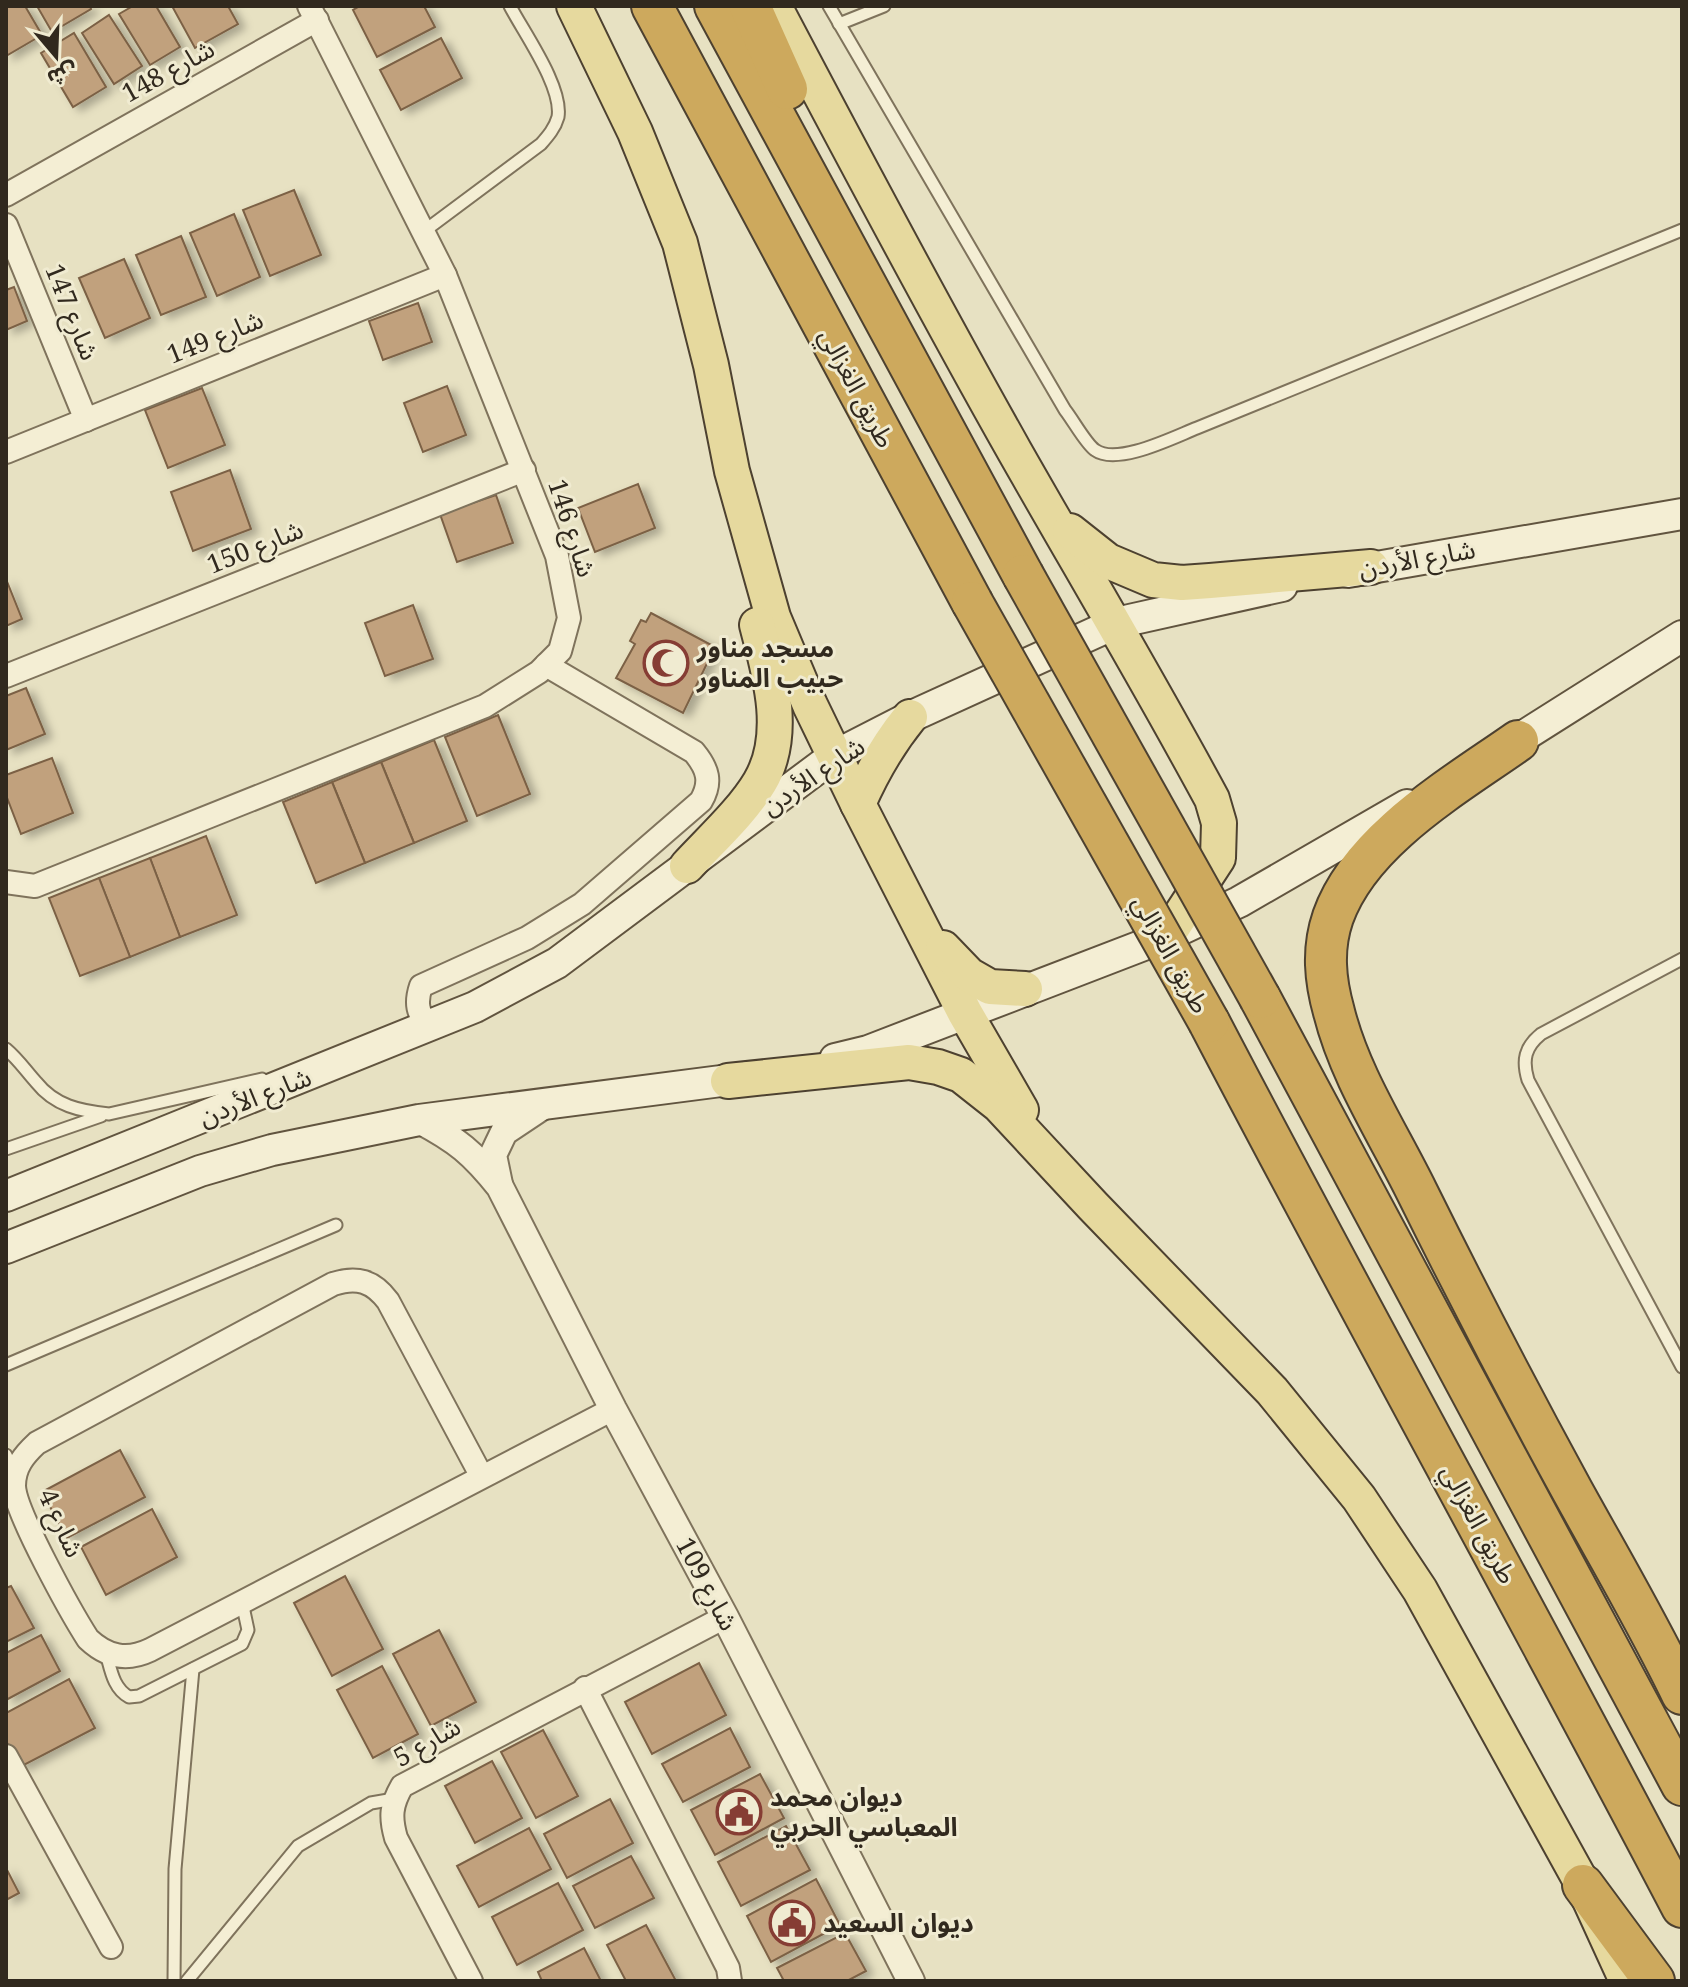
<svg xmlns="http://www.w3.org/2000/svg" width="1688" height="1987" font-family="'Noto Serif','Noto Sans Arabic',serif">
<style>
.building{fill:#c1a17d;stroke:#7b6145;stroke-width:2;filter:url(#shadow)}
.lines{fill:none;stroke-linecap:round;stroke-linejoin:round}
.service-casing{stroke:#7f735c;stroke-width:15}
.minor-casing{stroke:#7f735c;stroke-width:26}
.tertiary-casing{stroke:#7f735c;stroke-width:30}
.secondary-casing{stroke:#61543f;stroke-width:34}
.primary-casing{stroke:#4d4130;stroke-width:38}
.motorway-casing{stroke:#4d4130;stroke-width:44}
.service{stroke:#f4eed4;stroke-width:11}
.minor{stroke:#f4eed4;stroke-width:22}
.tertiary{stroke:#f4eed4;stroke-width:26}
.secondary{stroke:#f4eed4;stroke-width:30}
.primary{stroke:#e6d99e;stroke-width:34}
.motorway{stroke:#cda95d;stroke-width:40}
.motorway-bridge-casing{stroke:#4d4130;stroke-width:44;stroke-linecap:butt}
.motorway-bridge{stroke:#cda95d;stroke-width:40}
.labels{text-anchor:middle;stroke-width:6;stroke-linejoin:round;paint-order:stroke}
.street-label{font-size:26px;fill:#31291e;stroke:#f0ebd1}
.poi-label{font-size:26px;font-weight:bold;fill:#31291e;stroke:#f0ebd1;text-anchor:start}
</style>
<defs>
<filter id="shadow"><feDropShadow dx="7" dy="4" stdDeviation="4" flood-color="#0004"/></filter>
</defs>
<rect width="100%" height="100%" fill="#e7e1c2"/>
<!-- building -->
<g class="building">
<path d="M6,6H25L42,35L6,56Z"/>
<path d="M37,6H90L91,9L52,32Z"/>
<path d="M133,6H156L180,47L150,65L119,14Z"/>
<path d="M172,6H228L238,24L195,48Z"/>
<path d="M360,6H424L435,27L377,57L353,10Z"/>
<path d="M109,15L142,66L114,84L82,33Z"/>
<path d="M74,33L106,87L73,107L41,53Z"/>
<path d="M441,38L462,78L401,110L380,70Z"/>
<path d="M294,190L321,255L270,276L243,210Z"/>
<path d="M234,214L260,277L217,296L190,233Z"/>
<path d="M181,236L206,297L161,315L136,255Z"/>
<path d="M124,259L150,318L105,338L79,278Z"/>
<path d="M14,287L27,321L6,330V290Z"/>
<path d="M418,303L432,342L383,360L369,321Z"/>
<path d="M447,386L466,435L423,452L404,403Z"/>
<path d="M202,388L225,445L168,468L145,410Z"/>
<path d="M230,470L251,529L193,551L171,492Z"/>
<path d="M638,484L655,528L595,552L578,508Z"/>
<path d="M496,495L513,543L457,562L440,514Z"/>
<path d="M6,579L22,619L6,626Z"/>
<path d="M413,605L433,659L385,676L365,623Z"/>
<path d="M651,613L715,647L683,713L616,678L635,644L630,641L641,620L646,622Z"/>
<path d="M26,688L45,734L6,750V696Z"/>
<path d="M498,715L530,794L477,816L445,737Z"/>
<path d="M434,740L467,821L414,843L381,762Z"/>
<path d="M52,758L73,813L21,834L6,795V775Z"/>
<path d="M381,762L414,843L365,863L332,782Z"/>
<path d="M332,782L365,863L316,883L283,802Z"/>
<path d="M206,836L237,915L180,937L150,858Z"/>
<path d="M150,858L180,937L130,957L99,878Z"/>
<path d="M99,878L130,957L80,976L49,898Z"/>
<path d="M120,1450L145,1497L67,1538L42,1492Z"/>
<path d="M152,1509L177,1557L106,1595L81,1547Z"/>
<path d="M345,1576L383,1649L332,1676L294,1603Z"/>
<path d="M11,1586L34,1628L6,1642V1588Z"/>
<path d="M439,1630L476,1702L431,1726L393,1654Z"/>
<path d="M41,1635L60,1671L6,1700V1653Z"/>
<path d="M699,1663L726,1715L652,1754L625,1702Z"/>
<path d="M382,1666L418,1734L373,1758L337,1690Z"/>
<path d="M69,1679L95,1728L20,1767L6,1741V1713Z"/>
<path d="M730,1728L750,1767L683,1802L662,1764Z"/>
<path d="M543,1730L578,1796L536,1818L501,1752Z"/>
<path d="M492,1761L522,1818L475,1843L445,1786Z"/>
<path d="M760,1774L784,1818L715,1855L691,1810Z"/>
<path d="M610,1799L633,1843L567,1878L544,1834Z"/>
<path d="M786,1826L810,1870L741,1906L718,1862Z"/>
<path d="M529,1828L551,1869L479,1907L457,1866Z"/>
<path d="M631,1856L654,1898L595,1928L573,1886Z"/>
<path d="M6,1868L19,1893L6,1900Z"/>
<path d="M816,1879L840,1925L771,1962L747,1916Z"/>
<path d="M558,1883L583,1930L517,1965L492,1917Z"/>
<path d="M646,1925L676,1981H626L607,1945Z"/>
<path d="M845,1933L866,1971L847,1981H784L777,1968Z"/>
<path d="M584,1948L601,1981H542L538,1972Z"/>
</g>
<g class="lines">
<!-- service casing -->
<g class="service-casing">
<g id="service">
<path d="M829,6L1065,410C1073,420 1086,444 1095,450C1117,466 1174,437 1197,428L1682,230"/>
<path d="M839,24L884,6"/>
<path d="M423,232L541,144C548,136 555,128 558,117C563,87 524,33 510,6"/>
<path d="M1682,959L1541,1034C1525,1047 1522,1060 1528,1080L1682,1367"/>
<path d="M6,1049C18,1059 26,1071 36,1082C55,1106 80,1111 109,1114L262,1079"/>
<path d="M6,1149L101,1116"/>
<path d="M6,1365L336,1225"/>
<path d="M6,1455L15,1474"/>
<path d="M106,1653C111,1670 113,1688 129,1697L139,1696L242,1644L248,1630L242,1602"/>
<path d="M174,1981L175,1869L193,1669"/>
<path d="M187,1981L298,1846L371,1803L394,1799"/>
</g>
</g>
<!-- minor casing -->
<g class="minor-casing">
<g id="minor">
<path d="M6,195L317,20"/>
<path d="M6,225L86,420"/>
<path d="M6,452L445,275"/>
<path d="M6,676L524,470"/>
<path d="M6,882L35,886L485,706L539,672L560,651L569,618L557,556L445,275L309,6"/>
<path d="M428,1028C418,1012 415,1004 421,986L527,938L582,904L701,801C712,782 708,769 694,752L546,665"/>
<path d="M482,1477L388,1301C373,1281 357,1276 333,1284L37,1443C24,1455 14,1467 14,1486C15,1512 72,1614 88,1639C107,1657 127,1661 150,1650L613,1409"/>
<path d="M585,1688L728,1968L730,1981"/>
<path d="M6,1756L111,1947"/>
<path d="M471,1981L396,1838C390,1817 391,1805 402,1786L725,1617"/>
</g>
</g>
<!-- tertiary casing -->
<g class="tertiary-casing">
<g id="tertiary">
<path d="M419,1120C457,1140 473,1153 500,1187L613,1409L725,1617L911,1981"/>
<path d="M499,1184L493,1155L504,1132L549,1102"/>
</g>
</g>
<!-- secondary casing -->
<g class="secondary-casing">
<g id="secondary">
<path d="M1348,572L1682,514"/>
<path d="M1500,751L1682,636"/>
<path d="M835,1059L868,1051L1167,936L1239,902L1407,805"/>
<path d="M6,1196L475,1007L557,963L834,756L910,717L1116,623L1282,586"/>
<path d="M6,1248L200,1171L272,1150L419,1120L752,1077"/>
</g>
</g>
<!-- primary casing -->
<g class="primary-casing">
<g id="primary">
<path d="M574,6L635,132L680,243L711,365L732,471L773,617L810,705L858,804L965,1013L1021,1110"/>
<path d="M774,6C853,156 932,305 1015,452C1081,568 1149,682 1212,799L1219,823L1218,858L1167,936"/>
<path d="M1070,531L1108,561L1153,580L1182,583L1210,581L1371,567"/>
<path d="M858,804C872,772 888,744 910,717"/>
<path d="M687,866C710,841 743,811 760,782C788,735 770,674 757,625"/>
<path d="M943,948L969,975L990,987L1025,989"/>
<path d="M728,1081L909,1062L938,1067L961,1075L999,1105L1093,1206L1272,1391L1359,1498L1420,1590L1583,1885L1627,1981"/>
</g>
</g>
<!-- motorway casing -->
<g class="motorway-casing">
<g id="motorway">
<path d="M652,6L972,602"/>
<path d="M715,6L1023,575"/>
<path d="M750,6L787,89"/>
<path d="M1518,741C1454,786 1360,840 1333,917C1322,949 1325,980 1334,1012C1350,1076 1388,1133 1417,1192C1467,1293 1519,1393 1573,1492C1610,1559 1649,1625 1682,1694"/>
<path d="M1260,998L1682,1785"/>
<path d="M1209,1022C1364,1319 1527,1611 1682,1907"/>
<path d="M1583,1885L1654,1981"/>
</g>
</g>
<!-- service -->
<use href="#service" class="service"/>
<!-- minor -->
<use href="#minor" class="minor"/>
<!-- tertiary -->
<use href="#tertiary" class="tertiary"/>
<!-- secondary -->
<use href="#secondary" class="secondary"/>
<!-- primary -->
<use href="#primary" class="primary"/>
<!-- motorway -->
<use href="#motorway" class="motorway"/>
<!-- motorway-bridge casing -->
<g class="motorway-bridge-casing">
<g id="motorway-bridge">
<path d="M1023,575L1260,998"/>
<path d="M972,602L1209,1022"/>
</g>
</g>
<!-- motorway-bridge -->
<use href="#motorway-bridge" class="motorway-bridge"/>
</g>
<!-- icons -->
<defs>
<g id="mosque-ring" transform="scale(2.3)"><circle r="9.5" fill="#f0ebd1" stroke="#863d34" stroke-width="1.5"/><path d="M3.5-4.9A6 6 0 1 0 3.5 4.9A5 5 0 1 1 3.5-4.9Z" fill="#863d34"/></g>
<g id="civic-ring" transform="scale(2.3)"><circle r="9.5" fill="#f0ebd1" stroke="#863d34" stroke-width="1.5"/><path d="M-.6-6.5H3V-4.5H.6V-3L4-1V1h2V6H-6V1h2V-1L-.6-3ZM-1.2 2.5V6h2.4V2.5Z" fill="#863d34"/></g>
</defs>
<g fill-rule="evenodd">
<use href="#mosque-ring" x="666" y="663"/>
<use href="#civic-ring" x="739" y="1812"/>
<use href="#civic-ring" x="792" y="1923"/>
</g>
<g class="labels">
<!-- street labels -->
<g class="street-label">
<text transform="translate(168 71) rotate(-29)" y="9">شارع 148</text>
<text transform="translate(72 312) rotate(68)" y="9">شارع 147</text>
<text transform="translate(215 337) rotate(-22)" y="9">شارع 149</text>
<text transform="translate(857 388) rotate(62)" y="9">طريق الغزالي</text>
<text transform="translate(572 528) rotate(72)" y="9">شارع 146</text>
<text transform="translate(255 547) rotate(-22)" y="9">شارع 150</text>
<text transform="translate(1417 559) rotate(-10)" y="9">شارع الأردن</text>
<text transform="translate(813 776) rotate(-34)" y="9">شارع الأردن</text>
<text transform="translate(1171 954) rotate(61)" y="9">طريق الغزالي</text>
<text transform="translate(255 1097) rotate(-21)" y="9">شارع الأردن</text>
<text transform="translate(61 1523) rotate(65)" y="9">شارع 4</text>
<text transform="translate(1479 1524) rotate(62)" y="9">طريق الغزالي</text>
<text transform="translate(707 1584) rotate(62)" y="9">شارع 109</text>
<text transform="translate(427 1742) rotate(-30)" y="9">شارع 5</text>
</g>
<!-- poi labels -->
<g class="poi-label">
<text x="697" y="657">مسجد مناور<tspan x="697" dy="30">حبيب المناور</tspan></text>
<text x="770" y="1806">ديوان محمد<tspan x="770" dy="30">المعباسي الحربي</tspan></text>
<text x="823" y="1932">ديوان السعيد</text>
</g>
</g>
<!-- border -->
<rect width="1688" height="1987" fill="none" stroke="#31291e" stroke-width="16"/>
<!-- north arrow -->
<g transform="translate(56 56) rotate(161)" stroke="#f0ebd1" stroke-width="6" paint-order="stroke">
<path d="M0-6L14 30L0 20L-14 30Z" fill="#31291e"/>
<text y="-12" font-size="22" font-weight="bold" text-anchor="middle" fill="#31291e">ش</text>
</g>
</svg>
